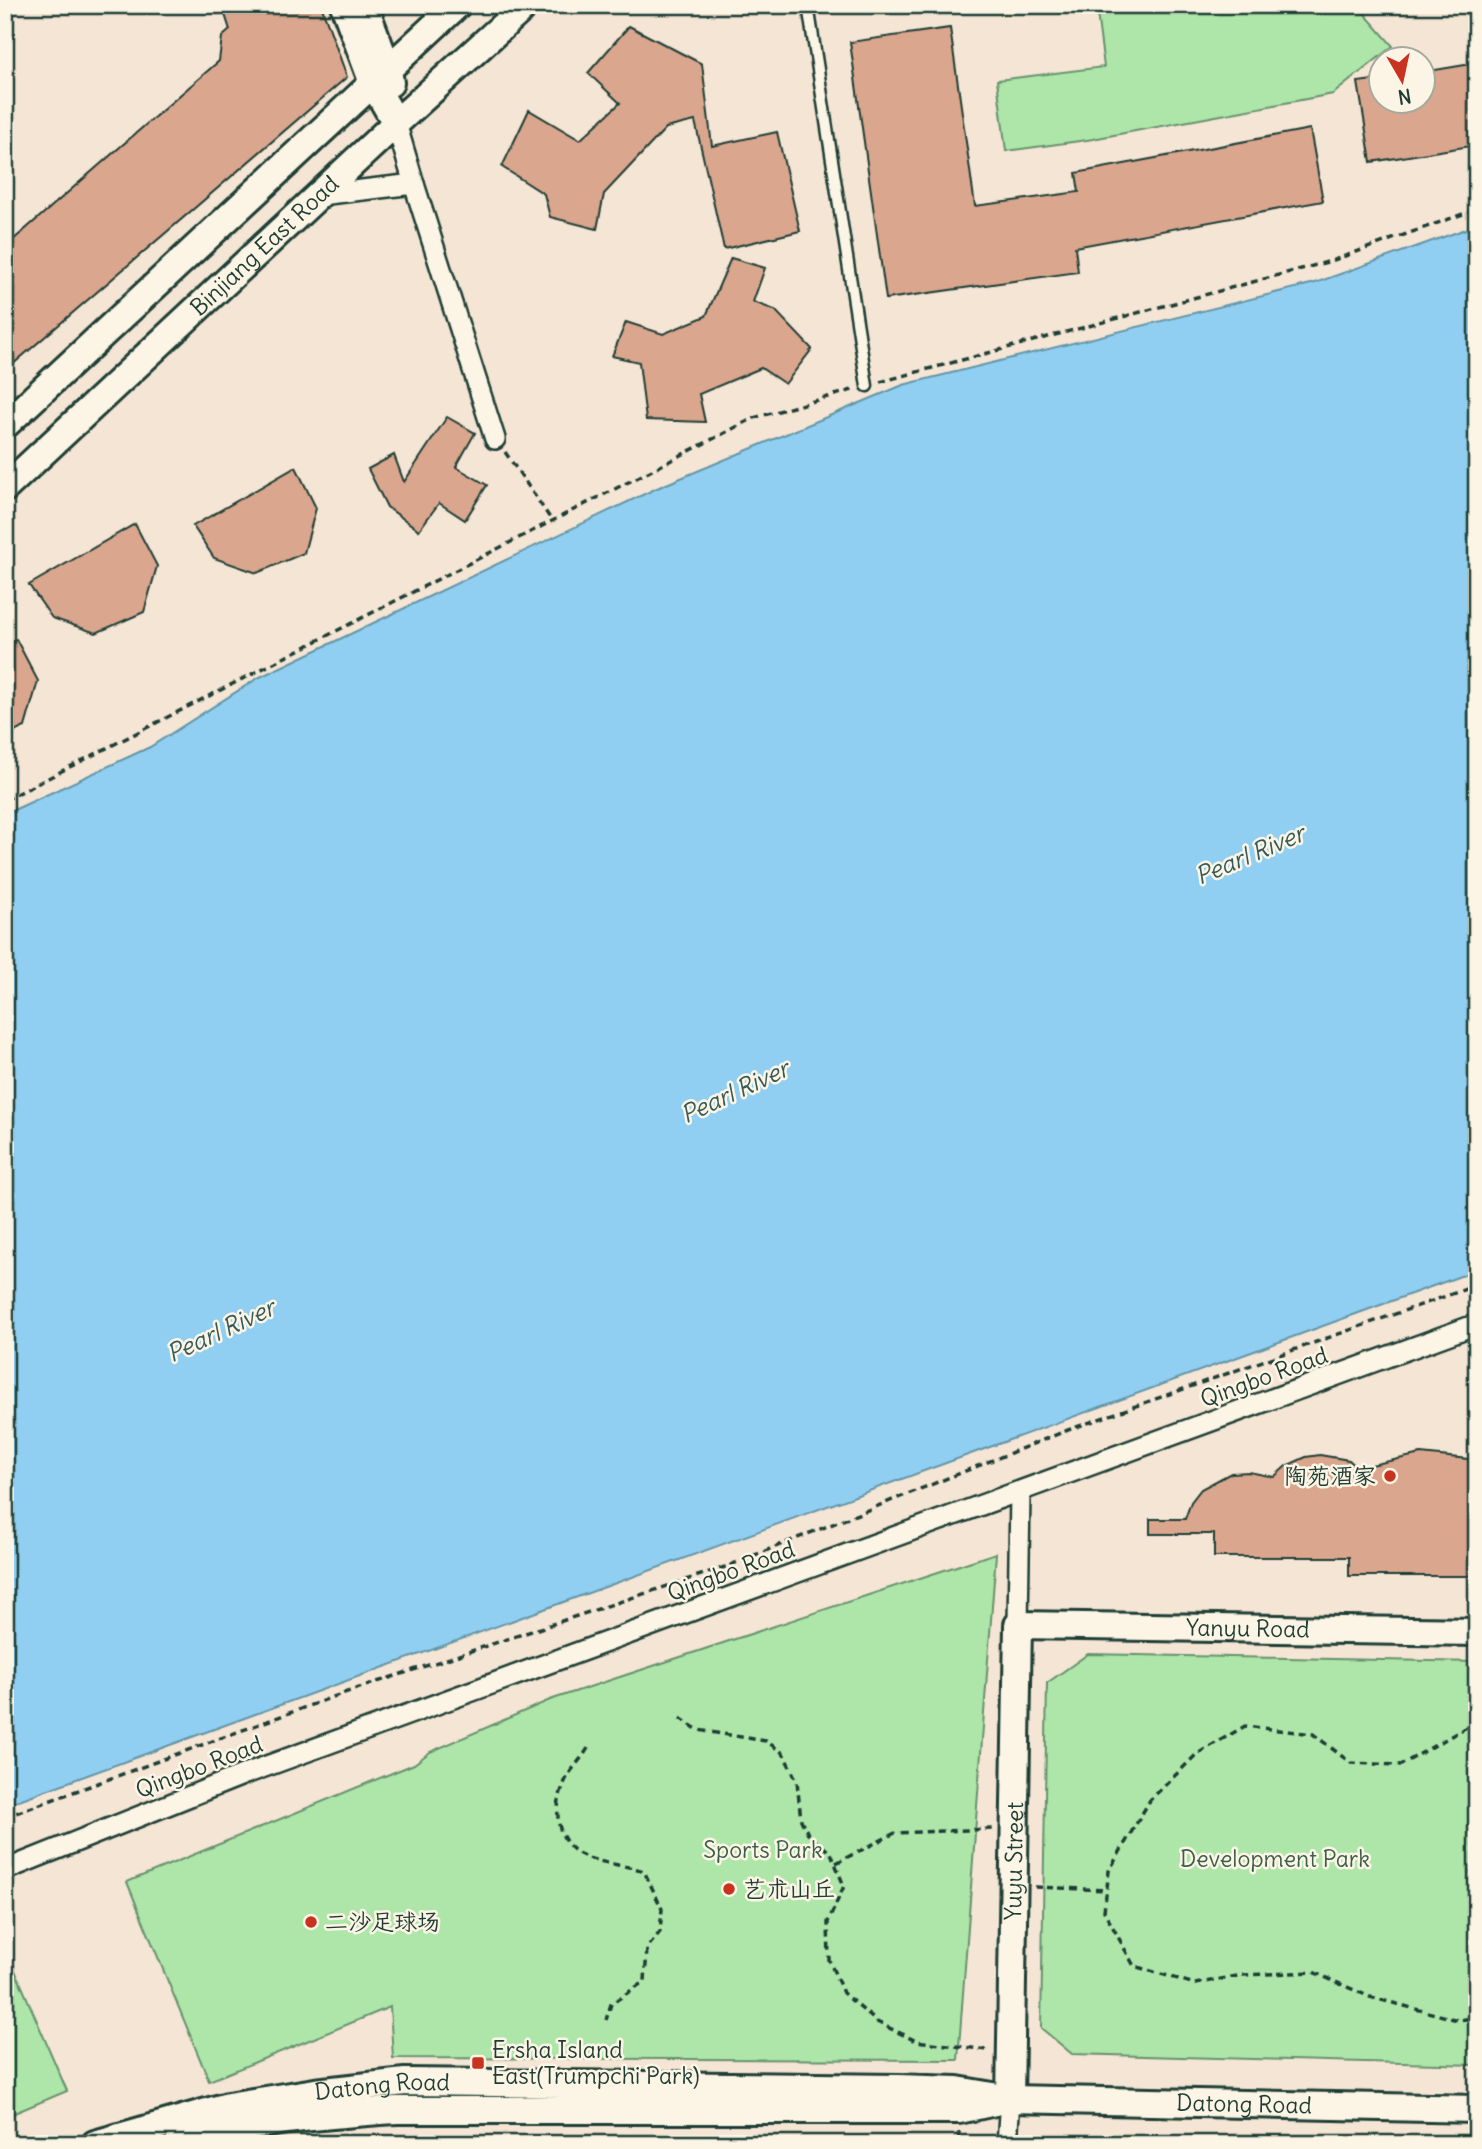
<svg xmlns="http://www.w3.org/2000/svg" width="1482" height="2149" font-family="Delius,'LXGW WenKai TC',sans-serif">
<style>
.green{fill:#aee6a9;stroke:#66926e;stroke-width:2}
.water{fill:#91cff2;stroke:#6395a6;stroke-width:2}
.building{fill:#daa68e;stroke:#1f3d34;stroke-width:2}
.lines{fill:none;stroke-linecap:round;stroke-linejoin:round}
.lane-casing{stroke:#1f3d34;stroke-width:15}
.street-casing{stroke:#1f3d34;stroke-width:24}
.secondary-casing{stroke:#1f3d34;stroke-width:32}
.highway-casing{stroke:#1f3d34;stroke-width:38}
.path{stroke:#1f3d34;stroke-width:3.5;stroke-dasharray:7 5;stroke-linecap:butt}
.lane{stroke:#fcf5e5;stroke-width:10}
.street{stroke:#fcf5e5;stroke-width:19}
.secondary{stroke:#fcf5e5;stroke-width:26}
.highway{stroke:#fcf5e5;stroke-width:33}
.poi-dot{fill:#c8321e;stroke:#fcf5e5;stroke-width:2.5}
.labels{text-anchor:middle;stroke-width:5;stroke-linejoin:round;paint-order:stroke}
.street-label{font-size:23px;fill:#1f3d34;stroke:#fcf5e5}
.poi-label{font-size:23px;fill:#1f3d34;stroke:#fcf5e5;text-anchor:start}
.park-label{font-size:23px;fill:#3c5f4b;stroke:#fcf5e5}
.water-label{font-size:24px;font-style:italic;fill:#365a5a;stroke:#fcf5e5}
</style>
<rect width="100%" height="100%" fill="#f5e5d4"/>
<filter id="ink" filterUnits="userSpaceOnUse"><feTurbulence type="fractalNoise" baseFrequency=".0143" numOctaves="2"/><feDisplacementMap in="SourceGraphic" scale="14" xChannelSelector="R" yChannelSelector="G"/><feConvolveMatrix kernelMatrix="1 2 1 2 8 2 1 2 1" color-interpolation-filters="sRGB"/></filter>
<g filter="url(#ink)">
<!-- green -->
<g class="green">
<path d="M1091,5H1357L1393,46L1333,94L1087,140L1006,151L997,80L1104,67L1097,13Z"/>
<path d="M996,1553L958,2060L393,2058L390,2007L209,2081L127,1882L414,1764L430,1752L550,1700Z"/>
<path d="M1088,1654L1477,1662V2065L1072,2054L1041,2028L1047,1683Z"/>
<path d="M5,1947L67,2091L5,2117Z"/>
</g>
<!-- water -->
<path class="water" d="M1477,225V1270L5,1805V814L150,747L258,678L657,488L903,385L1315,283Z"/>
<!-- building -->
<g class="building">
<path d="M222,5H321L347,77L5,371V247L219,61L222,37L230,30Z"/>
<path d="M629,26L702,64L712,146L777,132L800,231L724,249L695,121L666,128L604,194L597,229L550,217L544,194L502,167L529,110L580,140L620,103L588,73Z"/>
<path d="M950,28L975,206L1079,192L1076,173L1310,129L1323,201L1075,247L1078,272L886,299L850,42Z"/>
<path d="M1477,63V145L1371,162L1358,82L1381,79V102H1423V72Z"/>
<path d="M731,258L765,268L753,302L775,310L812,349L785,384L761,368L699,394L705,422L646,420L639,362L612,356L626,322L663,334L706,316Z"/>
<path d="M447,417L475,433L456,467L487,485L465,520L439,503L419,530L387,507L368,469L394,455L404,482Z"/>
<path d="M296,467L316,508L304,553L257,573L214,558L193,526Z"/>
<path d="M135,524L157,566L144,612L96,633L52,618L29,585Z"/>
<path d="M16,639L38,681L25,727L5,736V645Z"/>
<path d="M1421,1454L1477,1460V1576H1349V1557H1214V1534H1150V1519H1185L1191,1502L1201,1489L1231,1473L1249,1472L1274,1477L1286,1466L1306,1457L1320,1455L1349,1460L1358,1468Z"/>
</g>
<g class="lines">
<!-- lane casing -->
<g class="lane-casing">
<path id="lane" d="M808,5L867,386"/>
</g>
<!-- street casing -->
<g class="street-casing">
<g id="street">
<path d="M396,123L414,184"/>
<path d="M319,195L414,184L495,439"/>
<path d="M1018,1625L1020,1493"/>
<path d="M5,1870L245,1774L1477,1324"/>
<path d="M1007,2144L1010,2099"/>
</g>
</g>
<!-- secondary casing -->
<g class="secondary-casing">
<g id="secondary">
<path d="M344,5L373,83L396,123"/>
<path d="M364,5L388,69L390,83"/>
<path d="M5,425L457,5"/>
<path id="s1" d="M5,488L396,123L526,5"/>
<path id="s2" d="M1010,2099L1018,1625L1477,1632"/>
<path id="s3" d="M95,2144L228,2106L315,2092L405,2082L899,2088L957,2090L1010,2099L1477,2109"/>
<path d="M178,2144C253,2121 319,2115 397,2110H959L995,2102"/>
</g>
</g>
<!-- highway casing -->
<g class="highway-casing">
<path id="highway" d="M201,2144L234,2127"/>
</g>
<!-- path -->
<g class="path">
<path d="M880,382L1331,261L1477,209"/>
<path d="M505,452L552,521"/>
<path d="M5,800L754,418L856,389"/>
<path d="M680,1718L698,1730L766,1741L783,1753L797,1781L801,1820L809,1836L831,1853L844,1886L828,1922L829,1960L843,1993L877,2022L916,2041L988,2050"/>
<path d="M1477,1721L1401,1765L1351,1763L1313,1734L1245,1726L1197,1754L1150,1800L1109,1871L1104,1911L1134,1966L1195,1984L1242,1975L1313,1972L1370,1997L1458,2020L1477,2018"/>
<path d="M588,1748C583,1757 575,1765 569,1774C552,1802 552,1843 586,1857C604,1864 626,1865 644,1871L662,1909L660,1932L647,1948L645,1981L611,2004L606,2020"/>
<path d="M5,1817L344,1693L725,1567L1068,1430L1477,1285"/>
<path d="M1477,1860L1471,1867L1477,1908"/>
<path d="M836,1863L895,1833L993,1829"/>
<path d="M1035,1887L1107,1890"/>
<path d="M959,2132L960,2144"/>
</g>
<!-- lane -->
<use href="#lane" class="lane"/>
<!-- street -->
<use href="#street" class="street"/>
<!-- secondary -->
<use href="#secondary" class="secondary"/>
<!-- highway -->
<use href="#highway" class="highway"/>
</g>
</g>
<!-- markers -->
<g class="poi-dot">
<circle cx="1390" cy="1476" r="7"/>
<circle cx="729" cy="1889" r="7"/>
<circle cx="311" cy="1922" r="7"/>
<rect x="471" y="2056" width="14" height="14" rx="3.5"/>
</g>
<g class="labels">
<!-- street labels -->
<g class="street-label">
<text dy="8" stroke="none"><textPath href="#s1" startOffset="355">Binjiang East Road</textPath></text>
<text transform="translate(1264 1377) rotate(-20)" y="8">Qingbo Road</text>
<text transform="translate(731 1571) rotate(-20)" y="8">Qingbo Road</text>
<text dy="8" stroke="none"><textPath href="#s2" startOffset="704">Yanyu Road</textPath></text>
<text transform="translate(199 1767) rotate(-21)" y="8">Qingbo Road</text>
<text dy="8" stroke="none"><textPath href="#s2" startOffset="238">Yuyu Street</textPath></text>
<text dy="8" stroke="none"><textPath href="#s3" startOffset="294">Datong Road</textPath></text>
<text dy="8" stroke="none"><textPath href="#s3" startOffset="1157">Datong Road</textPath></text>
</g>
<!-- poi labels -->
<g class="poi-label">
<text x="1376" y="1484" text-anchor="end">陶苑酒家</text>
<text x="743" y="1897">艺术山丘</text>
<text x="325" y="1930">二沙足球场</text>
<text x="492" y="2058">Ersha Island<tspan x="492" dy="26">East(Trumpchi Park)</tspan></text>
</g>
<!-- park labels -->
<g class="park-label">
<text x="763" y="1858">Sports Park</text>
<text x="1275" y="1867">Development Park</text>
</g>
<!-- water labels -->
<g class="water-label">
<text transform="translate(1250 855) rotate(-23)" y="8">Pearl River</text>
<text transform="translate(735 1092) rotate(-25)" y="8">Pearl River</text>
<text transform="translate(221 1331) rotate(-25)" y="8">Pearl River</text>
</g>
</g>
<!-- margin -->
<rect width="1482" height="2149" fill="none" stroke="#fcf5e5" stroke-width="28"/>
<rect x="14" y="14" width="1454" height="2121" fill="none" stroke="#1f3d34" stroke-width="2.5" filter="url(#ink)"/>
<!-- north arrow -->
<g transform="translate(1402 80) rotate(171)"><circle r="33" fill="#fcf5e5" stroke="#a4ab9e" stroke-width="2"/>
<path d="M0-5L12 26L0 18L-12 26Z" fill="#c8321e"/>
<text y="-10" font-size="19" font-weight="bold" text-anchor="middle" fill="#1f3d34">N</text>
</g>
</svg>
